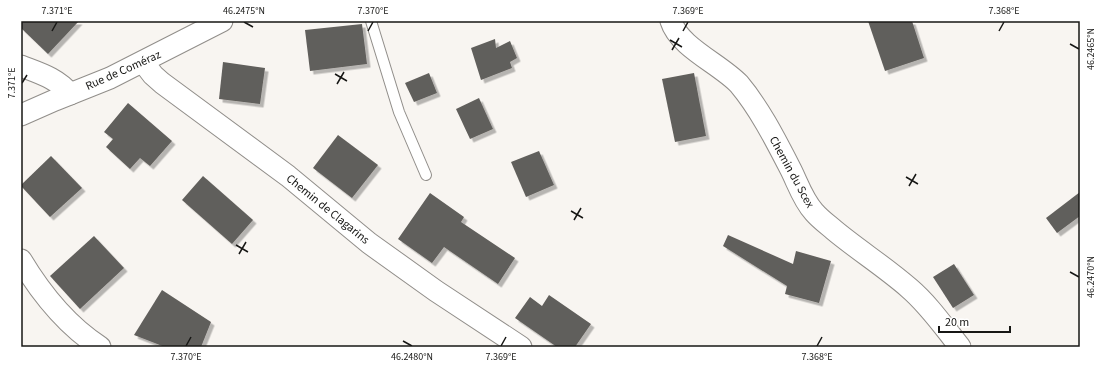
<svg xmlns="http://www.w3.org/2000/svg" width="1101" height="368" font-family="'Source Sans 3',sans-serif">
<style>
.building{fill:#615f5b;filter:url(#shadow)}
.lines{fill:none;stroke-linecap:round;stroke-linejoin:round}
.lane-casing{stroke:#918e8a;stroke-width:12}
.street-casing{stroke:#918e8a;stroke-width:23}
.lane{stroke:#fff;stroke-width:10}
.street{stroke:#fff;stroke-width:21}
.ticks{fill:none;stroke:#171715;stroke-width:1.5}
.labels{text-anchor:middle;stroke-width:4;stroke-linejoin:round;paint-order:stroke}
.street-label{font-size:12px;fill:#171715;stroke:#fff}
.neatline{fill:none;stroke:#171715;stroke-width:1.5}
.ticks-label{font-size:10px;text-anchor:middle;fill:#171715}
</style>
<defs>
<filter id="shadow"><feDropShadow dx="3.5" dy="3.5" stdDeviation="0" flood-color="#0004"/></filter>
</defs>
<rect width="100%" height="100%" fill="#f8f5f1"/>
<!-- building -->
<g class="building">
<path d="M21,21H79L48,54L21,28Z"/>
<path d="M868,21H912L924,58L885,71Z"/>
<path d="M362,24L367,64L310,71L305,30Z"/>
<path d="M495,39L496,48L510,41L517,58L510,62L512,68L481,80L471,48Z"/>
<path d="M223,62L265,68L260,104L219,99Z"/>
<path d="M429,73L437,93L414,102L405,83Z"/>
<path d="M694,73L706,136L675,142L662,79Z"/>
<path d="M479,98L493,129L470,139L456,109Z"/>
<path d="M128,103L172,141L150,166L140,158L130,169L106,147L113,139L104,132Z"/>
<path d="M338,135L378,165L352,198L313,168Z"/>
<path d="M539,151L554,185L526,197L511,162Z"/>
<path d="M51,156L82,188L50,217L21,186V185Z"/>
<path d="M203,176L253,220L232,244L182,200Z"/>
<path d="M1080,192V216L1057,233L1046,218Z"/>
<path d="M430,193L464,217L461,222L515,258L498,284L444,247L432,263L398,239Z"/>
<path d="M728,235L793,264L796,251L831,261L819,303L785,294L787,286L723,246Z"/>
<path d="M94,236L124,268L80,309L50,276Z"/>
<path d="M954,264L974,295L953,308L933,277Z"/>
<path d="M162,290L211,322L201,347H165L134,335Z"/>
<path d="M549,295L591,324L575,347H557L515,318L530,297L542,306Z"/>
</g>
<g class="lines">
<!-- lane casing -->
<g class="lane-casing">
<path id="lane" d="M371,21L399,112L426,175"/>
</g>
<!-- street casing -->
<g class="street-casing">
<g id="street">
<path d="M671,21C679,47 720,64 739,84C760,109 776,141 791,170C798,184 803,200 814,212C820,219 827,224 834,230C858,250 885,267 909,288C929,305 944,327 960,347"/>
<path d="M143,62L153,75L162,83L288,176L369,243L436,291L521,347"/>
<path d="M21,66C39,73 57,78 70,94"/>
<path d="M21,115L55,100L110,78L222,21"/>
<path d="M21,260C42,295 66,325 100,347"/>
</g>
</g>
<!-- lane -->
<use href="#lane" class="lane"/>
<!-- street -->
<use href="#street" class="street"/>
</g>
<!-- ticks -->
<path class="ticks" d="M244,22L253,27M52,31L57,22M368,31L373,22M683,31L688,22M999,31L1004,22M670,40L682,47M1070,44L1079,49M672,50L679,38M335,74L347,81M22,83L27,75M337,84L344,72M906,177L918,184M909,186L916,174M571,211L583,218M574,220L581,208M236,245L248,252M239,254L246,242M1070,272L1079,277M403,341L412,346M186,346L191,337M501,346L506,337M817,346L822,337"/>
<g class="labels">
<!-- street labels -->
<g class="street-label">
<text transform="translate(123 70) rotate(-24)" y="4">Rue de Coméraz</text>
<text transform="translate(792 172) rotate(61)" y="4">Chemin du Scex</text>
<text transform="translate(328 209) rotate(39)" y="4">Chemin de Clagarins</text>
</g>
</g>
<!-- border -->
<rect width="1101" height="368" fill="none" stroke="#ffffff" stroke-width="44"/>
<!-- scale -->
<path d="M939 326v6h71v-6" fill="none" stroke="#171715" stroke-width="2"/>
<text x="945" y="326" font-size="12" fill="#171715" stroke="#ffffff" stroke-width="3" paint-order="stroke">20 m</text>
<rect x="22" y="22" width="1057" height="324" class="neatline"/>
<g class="ticks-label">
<text x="57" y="14">7.371°E</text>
<text x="244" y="14">46.2475°N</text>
<text x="373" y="14">7.370°E</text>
<text x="688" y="14">7.369°E</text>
<text x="1004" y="14">7.368°E</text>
<text transform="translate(1090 49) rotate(-90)" y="4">46.2465°N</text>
<text transform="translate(11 83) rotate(-90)" y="4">7.371°E</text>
<text transform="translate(1090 277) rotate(-90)" y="4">46.2470°N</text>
<text x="186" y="360">7.370°E</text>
<text x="412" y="360">46.2480°N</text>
<text x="501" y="360">7.369°E</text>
<text x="817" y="360">7.368°E</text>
</g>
</svg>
